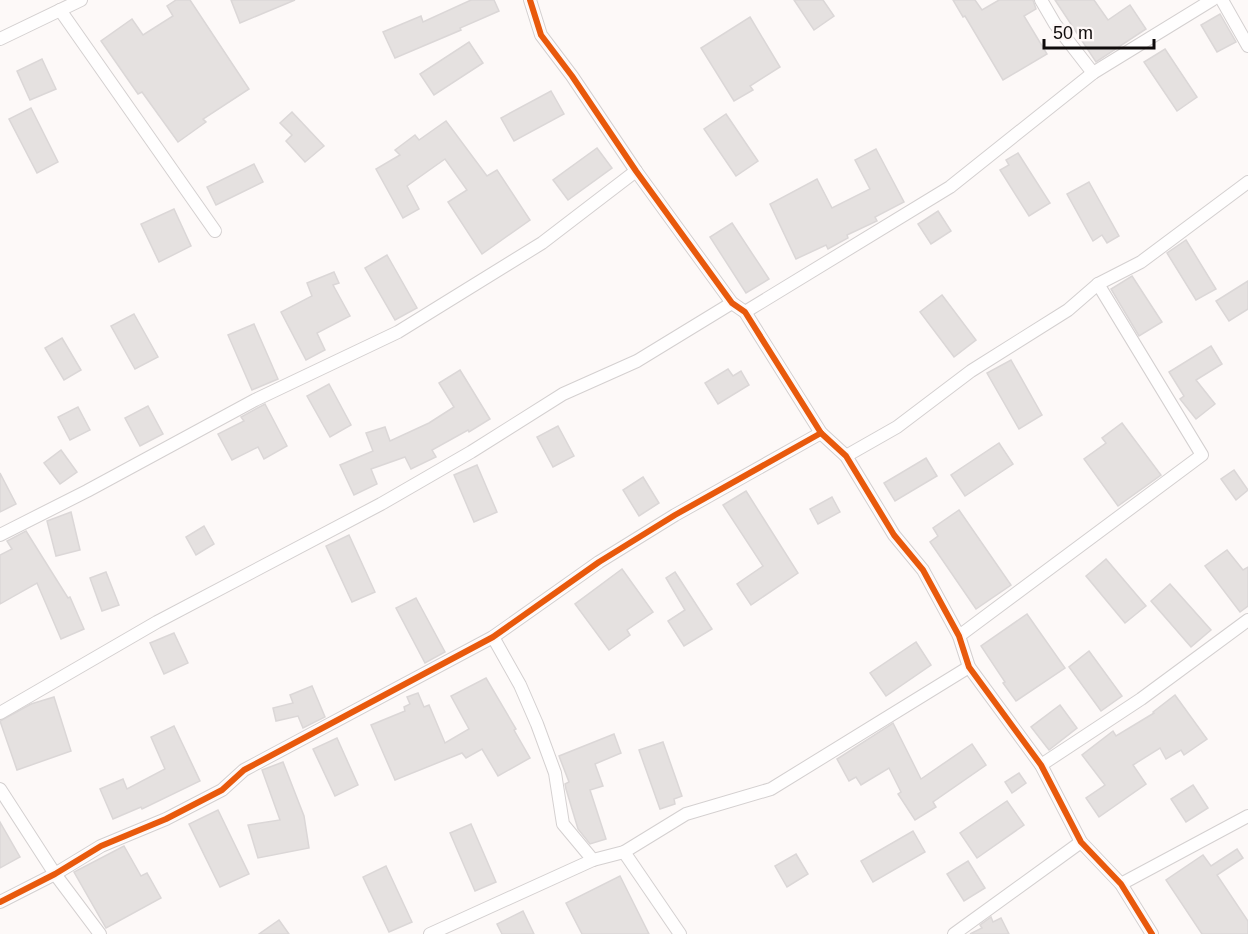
<svg xmlns="http://www.w3.org/2000/svg" width="1248" height="934" font-family="Arial,sans-serif">
<style>
.building{fill:#e5e1e0;stroke:#dbd7d7;stroke-width:1.5}
.lines{fill:none;stroke-linecap:round;stroke-linejoin:round}
.street-casing{stroke:#d4d0d0;stroke-width:14}
.street{stroke:#fffefe;stroke-width:12}
.cycleway-casing{stroke:#fef8f7;stroke-width:10}
.cycleway{stroke:#e8590c;stroke-width:6}
</style>
<rect width="100%" height="100%" fill="#fdf9f8"/>
<!-- building -->
<g class="building">
<path d="M176,0H190L249,89L203,119L206,122L178,142L142,92L138,94L101,41L132,19L143,35L173,16L167,6Z"/>
<path d="M231,0H295L240,23Z"/>
<path d="M471,0H494L499,11L460,28L461,30L395,58L383,32L421,16L423,22Z"/>
<path d="M794,0H823L834,16L814,30Z"/>
<path d="M953,0H975L982,10L999,0H1033L1036,9L1024,16L1047,54L1003,80L965,16L963,17Z"/>
<path d="M1055,0H1094L1108,20L1130,5L1146,29L1096,62Z"/>
<path d="M1220,14L1236,42L1217,52L1201,25Z"/>
<path d="M750,17L780,67L750,86L753,90L734,101L701,48Z"/>
<path d="M469,42L483,63L434,95L420,74Z"/>
<path d="M1165,49L1197,97L1177,111L1144,62Z"/>
<path d="M42,59L56,89L30,100L17,71Z"/>
<path d="M551,91L564,114L514,141L501,118Z"/>
<path d="M31,108L58,162L37,173L9,119Z"/>
<path d="M292,112L324,146L305,162L286,141L292,135L280,123Z"/>
<path d="M726,114L758,161L736,176L704,129Z"/>
<path d="M446,121L487,176L497,170L530,220L482,254L448,202L467,190L445,159L407,186L419,209L403,218L376,169L400,155L395,150L415,135L419,140Z"/>
<path d="M597,148L612,168L568,200L553,180Z"/>
<path d="M876,149L904,202L875,217L877,221L847,235L848,238L828,249L826,245L796,259L770,204L817,179L832,208L870,189L855,160Z"/>
<path d="M1018,153L1050,203L1029,216L1000,170L1009,165L1006,160Z"/>
<path d="M254,164L263,182L216,205L207,187Z"/>
<path d="M1089,182L1119,236L1107,243L1102,235L1093,241L1067,194Z"/>
<path d="M174,209L191,246L159,262L141,224Z"/>
<path d="M938,211L951,231L931,244L918,224Z"/>
<path d="M732,223L769,279L746,293L710,237Z"/>
<path d="M1186,240L1216,289L1196,300L1167,253Z"/>
<path d="M387,255L417,308L395,320L365,268Z"/>
<path d="M334,272L339,283L333,285L350,316L317,333L325,350L306,360L281,312L312,296L307,283Z"/>
<path d="M1132,276L1162,322L1139,336L1111,289Z"/>
<path d="M1248,281V309L1229,321L1216,301Z"/>
<path d="M942,295L976,340L954,357L920,312Z"/>
<path d="M134,314L158,357L135,369L111,326Z"/>
<path d="M254,324L278,379L252,390L228,335Z"/>
<path d="M62,338L81,370L64,380L45,348Z"/>
<path d="M1211,346L1222,364L1196,380L1215,404L1196,419L1180,399L1184,396L1169,372Z"/>
<path d="M1011,360L1042,415L1019,429L987,373Z"/>
<path d="M728,369L733,376L741,371L749,385L718,404L705,383Z"/>
<path d="M460,370L490,419L469,432L468,430L432,450L436,457L411,469L405,457L371,469L377,484L354,495L340,465L373,451L366,433L385,427L390,441L429,423L454,407L439,383Z"/>
<path d="M329,384L351,425L330,437L307,396Z"/>
<path d="M265,404L287,446L264,459L258,447L232,460L218,434L244,421L241,417Z"/>
<path d="M148,406L163,434L140,446L125,418Z"/>
<path d="M78,407L90,430L70,440L58,417Z"/>
<path d="M1122,423L1161,475L1118,506L1084,459L1106,443L1102,438Z"/>
<path d="M558,426L574,456L553,467L537,437Z"/>
<path d="M999,443L1013,464L965,496L951,475Z"/>
<path d="M61,450L77,472L60,484L44,463Z"/>
<path d="M926,458L937,476L895,501L884,483Z"/>
<path d="M477,465L497,512L474,522L454,475Z"/>
<path d="M1234,470L1248,490L1236,500L1221,479Z"/>
<path d="M0,473L16,504L0,512Z"/>
<path d="M643,477L659,503L639,516L623,490Z"/>
<path d="M746,491L798,573L751,605L737,584L763,566L723,505Z"/>
<path d="M832,497L840,512L818,524L810,509Z"/>
<path d="M959,510L1011,585L976,609L930,542L938,536L933,528Z"/>
<path d="M71,512L80,550L56,556L47,521Z"/>
<path d="M204,526L214,544L196,555L186,537Z"/>
<path d="M26,531L68,598L70,597L84,629L61,639L37,583L0,604V555L12,549L7,541Z"/>
<path d="M349,535L375,592L352,602L326,546Z"/>
<path d="M1227,550L1243,570L1248,567V606L1240,612L1205,566Z"/>
<path d="M1106,559L1146,606L1125,623L1086,576Z"/>
<path d="M622,569L653,612L627,630L630,635L609,650L575,604Z"/>
<path d="M106,572L119,605L102,611L90,578Z"/>
<path d="M675,572L712,629L684,646L668,621L685,610L666,578Z"/>
<path d="M1170,584L1211,630L1191,647L1151,601Z"/>
<path d="M416,598L445,652L425,663L396,608Z"/>
<path d="M1027,614L1065,668L1016,701L1003,683L1005,682L981,646Z"/>
<path d="M174,633L188,663L164,674L150,643Z"/>
<path d="M916,642L931,665L886,696L870,673Z"/>
<path d="M1089,651L1122,696L1101,711L1069,667Z"/>
<path d="M486,678L516,729L514,730L530,758L498,776L482,749L466,758L462,753L395,780L371,725L405,711L404,707L410,704L407,697L418,693L424,707L429,705L445,743L469,729L451,696Z"/>
<path d="M312,686L325,717L303,728L298,716L276,721L273,708L293,703L290,695Z"/>
<path d="M1175,695L1207,739L1184,755L1181,750L1166,759L1160,748L1133,765L1146,784L1099,817L1086,798L1105,785L1082,755L1113,731L1116,736L1154,713L1153,712Z"/>
<path d="M54,697L71,751L17,770L0,721L31,704Z"/>
<path d="M1060,705L1077,728L1049,750L1031,727Z"/>
<path d="M893,723L921,779L972,744L986,765L933,802L936,807L915,820L898,794L901,792L889,768L861,785L856,777L849,781L837,759Z"/>
<path d="M174,726L200,781L142,809L141,807L113,819L100,789L123,779L127,789L165,769L151,737Z"/>
<path d="M614,734L621,753L595,764L603,786L590,790L606,839L590,844L578,829L566,789L565,784L569,782L559,756Z"/>
<path d="M337,738L358,785L335,796L313,749Z"/>
<path d="M663,742L682,796L674,799L675,804L660,809L639,750Z"/>
<path d="M283,762L304,816L309,848L258,858L248,825L280,820L262,770Z"/>
<path d="M1019,773L1026,783L1012,793L1005,782Z"/>
<path d="M1193,785L1208,808L1186,822L1171,799Z"/>
<path d="M1007,801L1024,825L977,858L960,833Z"/>
<path d="M218,810L249,874L220,887L189,824Z"/>
<path d="M0,822L20,857L0,868Z"/>
<path d="M471,824L496,882L475,891L450,833Z"/>
<path d="M913,831L925,852L873,882L861,861Z"/>
<path d="M124,846L141,876L147,873L161,898L106,928L74,872Z"/>
<path d="M1237,849L1243,858L1217,875L1248,921V934H1202L1166,880L1203,855L1211,866Z"/>
<path d="M796,854L808,874L787,887L775,866Z"/>
<path d="M968,861L985,888L964,901L947,874Z"/>
<path d="M386,866L412,922L389,932L363,877Z"/>
<path d="M620,876L649,934H582L566,903Z"/>
<path d="M523,911L534,934H502L497,924Z"/>
<path d="M991,917L993,922L1001,918L1009,934H970L982,928L980,925Z"/>
<path d="M279,920L289,934H259Z"/>
</g>
<g class="lines">
<!-- street casing -->
<g class="street-casing">
<g id="street">
<path d="M530,0L541,35L572,76L636,171L732,303L745,312L821,433L846,456L894,535L923,570L959,636L969,667L1041,765L1081,842L1121,884L1152,934"/>
<path d="M1041,0L1055,24L1093,73"/>
<path d="M1222,0L1248,46"/>
<path d="M60,10L215,231"/>
<path d="M0,39L81,0"/>
<path d="M745,312L950,187L1093,73L1212,0"/>
<path d="M846,456L897,427L971,371L1068,310L1098,284L1141,262L1248,182"/>
<path d="M0,535L87,491L255,400L398,332L542,243L636,171"/>
<path d="M959,636L1202,455L1098,284"/>
<path d="M493,637L520,685L537,724L555,773L563,824L593,860"/>
<path d="M0,713L157,622L381,504L471,452L563,394L637,361L732,303"/>
<path d="M1041,765L1141,699L1248,620"/>
<path d="M0,789L55,874L100,934"/>
<path d="M624,852L680,934"/>
<path d="M1121,884L1248,816"/>
<path d="M0,902L55,874L101,846L166,819L222,790L244,770L493,637L599,562L675,515L821,433"/>
<path d="M430,934L593,860L624,852L686,814L771,789L969,667"/>
<path d="M954,934L1081,842"/>
</g>
</g>
<!-- street -->
<use href="#street" class="street"/>
<!-- cycleway casing -->
<g class="cycleway-casing">
<g id="cycleway">
<path d="M530,0L541,35L572,76L636,171L732,303L745,312L821,433L846,456L894,535L923,570L959,636L969,667L1041,765L1081,842L1121,884L1152,934"/>
<path d="M0,902L55,874L101,846L166,819L222,790L244,770L493,637L599,562L675,515L821,433"/>
</g>
</g>
<!-- cycleway -->
<use href="#cycleway" class="cycleway"/>
</g>
<!-- scale -->
<path d="M1044 39v9h110v-9" fill="none" stroke="#0f0b0b" stroke-width="3"/>
<text x="1053" y="39" font-size="18" fill="#0f0b0b" stroke="#fef8f7" stroke-width="4.5" paint-order="stroke">50 m</text>
</svg>
